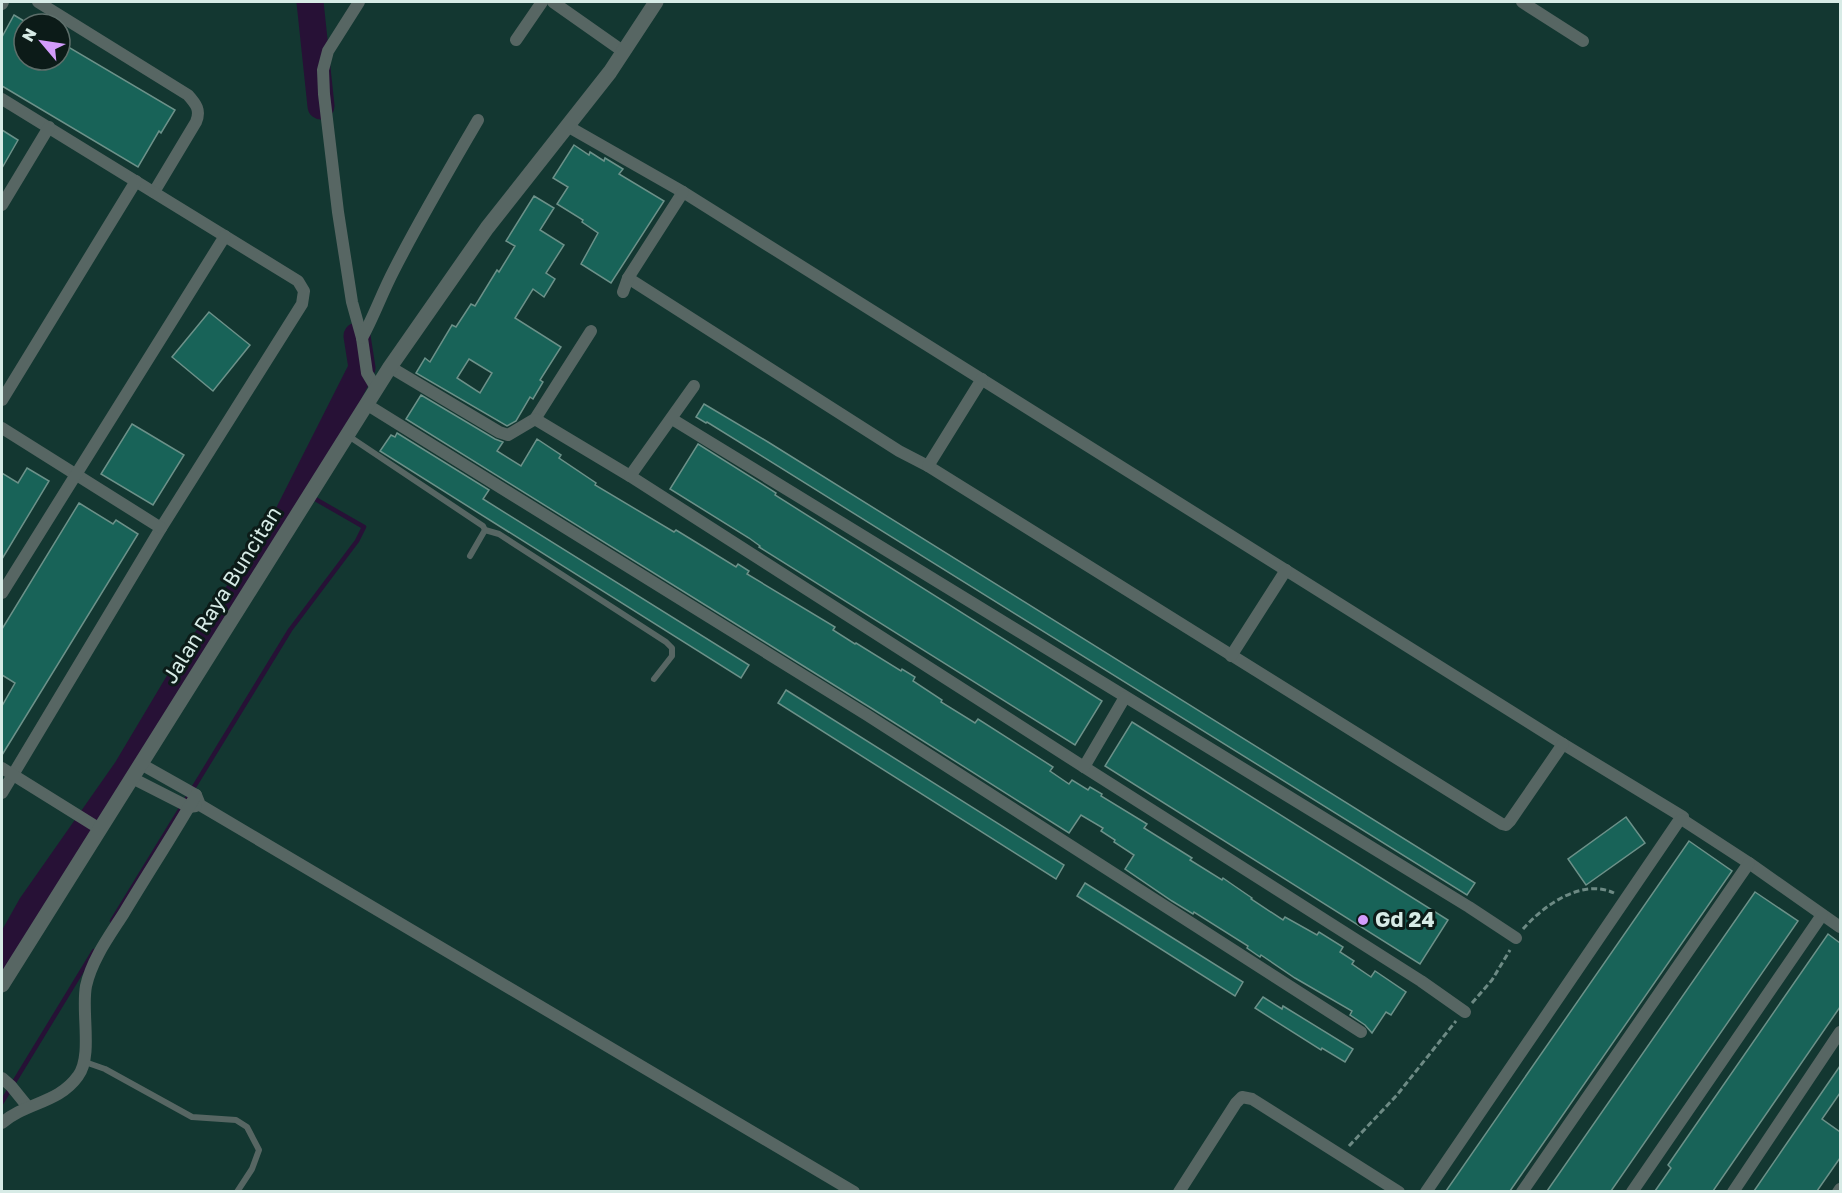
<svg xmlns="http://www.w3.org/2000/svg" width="1842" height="1193" font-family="'Golos Text',sans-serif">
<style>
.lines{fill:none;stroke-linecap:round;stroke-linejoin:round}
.stream{stroke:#271136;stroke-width:4.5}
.river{stroke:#271136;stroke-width:27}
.building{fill:#186358;stroke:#6c9189;stroke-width:1.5;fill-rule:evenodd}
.path{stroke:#6d8a84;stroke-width:3;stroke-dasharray:6 3;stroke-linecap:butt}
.service{stroke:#576663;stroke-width:6}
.minor{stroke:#576663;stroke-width:12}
.tertiary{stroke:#576663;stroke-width:15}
.poi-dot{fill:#d39cfc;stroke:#0c1b18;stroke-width:2}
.labels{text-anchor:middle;stroke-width:6;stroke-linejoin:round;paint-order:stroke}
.street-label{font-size:21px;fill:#d7ebe6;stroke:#0c1b18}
.poi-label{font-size:21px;font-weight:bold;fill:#d7ebe6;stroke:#0c1b18;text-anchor:start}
</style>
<rect width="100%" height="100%" fill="#133731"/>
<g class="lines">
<!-- stream -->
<g class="stream">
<path d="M112,921L290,630L357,541L364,527L310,496L301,488"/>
<path d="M2,1102L94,951"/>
</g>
<!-- river -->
<g class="river">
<path d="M310,2L321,106"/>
<path d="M2,958L31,906L127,769L189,665L277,536L362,368L357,336"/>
</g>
</g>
<!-- building -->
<g class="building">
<path d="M14,15L24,21V60H60V42L175,110L161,133L159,131L138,167L2,86V37Z"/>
<path d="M2,130L18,140L2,168Z"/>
<path d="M574,145L589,155L590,152L604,161L605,158L623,169L619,174L664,201L611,283L581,264L598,233L582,222L583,220L557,204L568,187L553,178Z"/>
<path d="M534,196L554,208L540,230L564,245L546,273L555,279L544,297L533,289L515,318L561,347L540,380L543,382L533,399L530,397L516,421L507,426L416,373L425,358L430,362L452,325L456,327L471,304L475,306L497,270L499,272L515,246L506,241ZM469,359L492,373L480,393L457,378Z"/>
<path d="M209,312L250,345L213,391L172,357Z"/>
<path d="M421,395L495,439L503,442L497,451L521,466L537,439L561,455L559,458L596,483L595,485L674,532L676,530L689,538L736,567L738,564L749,571L747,574L835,627L833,630L855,644L856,643L901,671L902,669L915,677L913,681L942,700L941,702L975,723L978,719L1053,767L1050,771L1069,784L1072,780L1088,790L1090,787L1102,794L1101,796L1147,824L1144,828L1192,858L1190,860L1222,880L1223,878L1233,885L1252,898L1251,899L1283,920L1285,917L1317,935L1319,932L1343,947L1340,952L1354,961L1352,964L1371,977L1375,971L1406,992L1391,1015L1386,1012L1372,1033L1365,1025L1350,1015L1352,1011L1295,978L1261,955L1260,957L1247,948L1248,946L1194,912L1193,914L1172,901L1125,869L1134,855L1114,842L1115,840L1101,831L1103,828L1081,815L1069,833L871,708L406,419Z"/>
<path d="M704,404L768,442L1475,883L1467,895L707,422L706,423L696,417Z"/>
<path d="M132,424L184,455L153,505L101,474Z"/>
<path d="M397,433L489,490L483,499L749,665L741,678L380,451L391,435L395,437Z"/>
<path d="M698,444L776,493L775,495L1102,701L1075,745L759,547L760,546L749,538L670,489Z"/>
<path d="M27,468L49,481L2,559V473L18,483Z"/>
<path d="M79,503L113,524L116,520L138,534L2,755V706L15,683L2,675V629Z"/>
<path d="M786,690L1064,865L1056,879L778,703Z"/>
<path d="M1132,722L1448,920L1420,964L1105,766Z"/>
<path d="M1626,817L1645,843L1586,885L1568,859Z"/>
<path d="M1689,841L1732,871L1510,1191H1446Z"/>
<path d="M1085,883L1243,982L1235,996L1077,896Z"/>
<path d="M1755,892L1798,921L1611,1191H1547Z"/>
<path d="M1828,934L1840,943V1007L1713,1191H1655L1671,1168L1668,1165Z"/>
<path d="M1263,997L1282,1009L1283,1006L1353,1049L1345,1062L1322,1048L1321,1050L1255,1008Z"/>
<path d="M1840,1066V1093L1822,1119L1840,1132V1158L1817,1191H1754Z"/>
</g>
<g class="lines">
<!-- path -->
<g class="path">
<path d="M1523,929C1544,905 1582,878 1614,893"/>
<path d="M1472,1003L1492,980L1510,950"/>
<path d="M1349,1146L1397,1095L1456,1021"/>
</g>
<!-- service -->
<g class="service">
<path d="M347,435L483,526L485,530L470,556"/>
<path d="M485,530L499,534L666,642L672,648V656L654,679"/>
<path d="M85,1062L105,1069L192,1117L236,1120L247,1127L259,1150L252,1169L237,1192"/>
</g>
<!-- minor -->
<g class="minor">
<path d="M38,2L188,95C196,104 201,110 196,122L154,192"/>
<path d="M359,2L328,51L323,70L324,94L338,212L352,302L362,338L367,373L376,388"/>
<path d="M553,2L624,52"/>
<path d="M1522,2L1583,41"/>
<path d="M2,4L3,2"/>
<path d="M516,40L542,2"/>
<path d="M2,99L298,281L304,291L302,304L161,528L2,793"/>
<path d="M569,127L683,192L1563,744L1683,817L1682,820"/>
<path d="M2,205L49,127"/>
<path d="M628,278L899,451L928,466L1502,824L1506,825L1510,821L1563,744"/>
<path d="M623,292L628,278L683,192"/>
<path d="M362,338C374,316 382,293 394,270C420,219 449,170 478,120"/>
<path d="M390,367L499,432L508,435L535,419L591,331"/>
<path d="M2,400L136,181"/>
<path d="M366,404L867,715L1361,1032"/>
<path d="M535,419L630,476L1084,767L1421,981L1465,1012"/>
<path d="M672,419L1469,907L1516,938"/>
<path d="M2,428L161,528"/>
<path d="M928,466L982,379"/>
<path d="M630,476L694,386"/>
<path d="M2,593L225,236"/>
<path d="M1231,656L1286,570"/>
<path d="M141,764L196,795L200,805L854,1192"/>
<path d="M1084,767L1125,697"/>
<path d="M2,768L100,829"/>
<path d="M132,778L189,807L196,806"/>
<path d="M2,1078L11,1086L28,1107"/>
<path d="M2,1123C26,1102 58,1104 78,1076C93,1056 81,1011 86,986C92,959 110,935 124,913C148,873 173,835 196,795"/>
<path d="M1179,1192L1236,1103L1242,1097L1252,1099L1399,1192"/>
<path d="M1426,1192L1678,822L1682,820L1686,822L1749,863L1840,927"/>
<path d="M1522,1192L1749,863"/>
<path d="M1632,1192L1822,915"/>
<path d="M1733,1192L1840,1032"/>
<path d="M1838,1192L1840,1189"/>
</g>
<!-- tertiary -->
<path class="tertiary" d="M2,985L390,367L487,228L610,72L656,2"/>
</g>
<!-- markers -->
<circle class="poi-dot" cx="1363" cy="920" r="6"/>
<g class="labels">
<!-- street labels -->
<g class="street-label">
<text transform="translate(222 595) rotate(-58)" y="7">Jalan Raya Buncitan</text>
</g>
<!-- poi labels -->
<g class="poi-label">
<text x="1375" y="927">Gd 24</text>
</g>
</g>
<!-- border -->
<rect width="1842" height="1193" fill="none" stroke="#d7ebe6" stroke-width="6"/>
<!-- north arrow -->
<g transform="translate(42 42) rotate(299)"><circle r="28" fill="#0c1b18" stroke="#5d6e6a" stroke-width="1.5"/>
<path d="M0-4.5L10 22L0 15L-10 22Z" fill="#d39cfc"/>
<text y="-9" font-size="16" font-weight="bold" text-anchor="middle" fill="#d7ebe6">N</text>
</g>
</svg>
